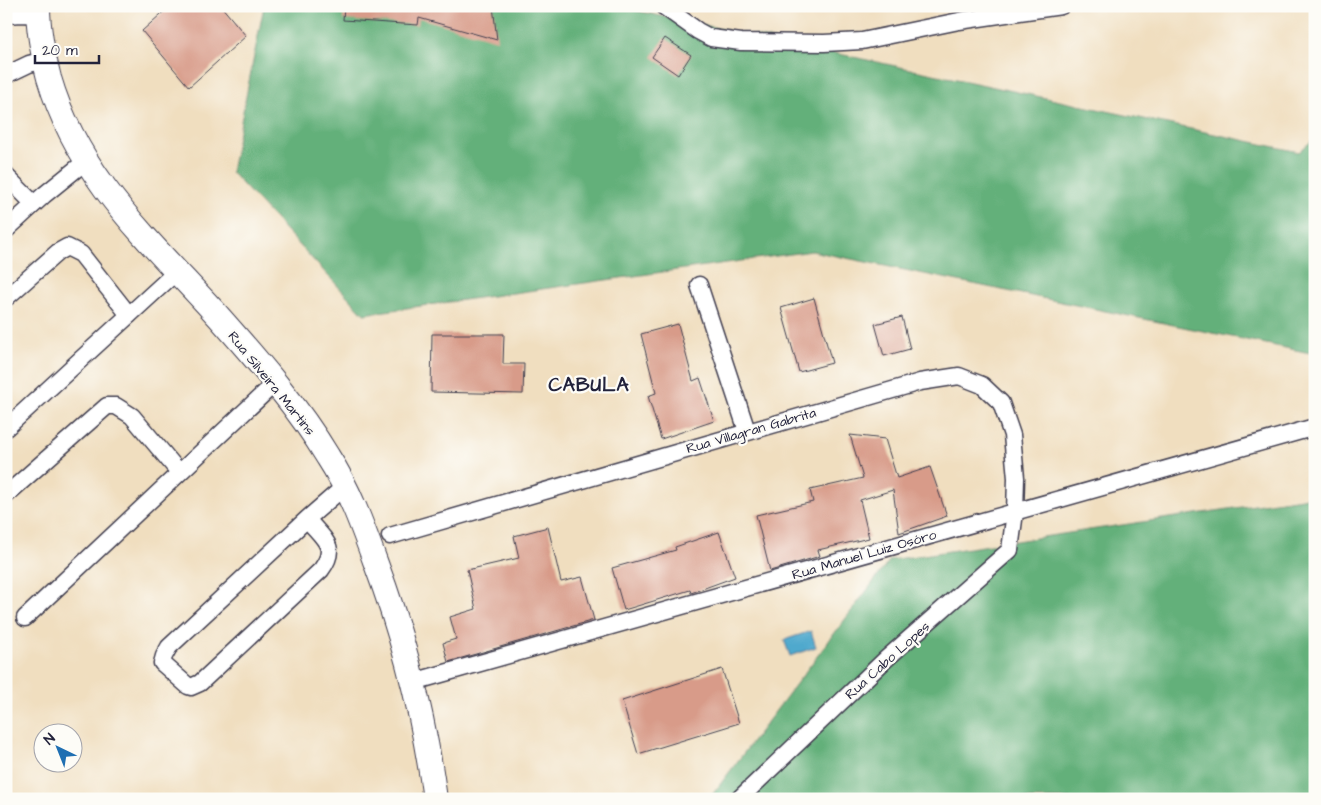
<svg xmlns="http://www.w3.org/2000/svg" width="1321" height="805" font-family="'Architects Daughter',sans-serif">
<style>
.forest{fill:#63b07a;stroke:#42695a}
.water{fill:#4fa9cd;stroke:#386684}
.building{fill:#d89b89}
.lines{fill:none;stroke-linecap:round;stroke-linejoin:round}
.minor-casing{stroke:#413e4f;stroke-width:19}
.secondary-casing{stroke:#413e4f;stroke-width:26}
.minor{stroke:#fff;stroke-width:16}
.secondary{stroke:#fff;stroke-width:24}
.labels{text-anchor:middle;stroke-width:4.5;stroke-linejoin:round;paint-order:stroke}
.street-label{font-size:14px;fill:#22223b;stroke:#fdfcf7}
.district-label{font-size:19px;font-weight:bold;letter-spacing:1px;fill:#22223b;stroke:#fdfcf7}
</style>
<rect width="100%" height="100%" fill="#fdfcf7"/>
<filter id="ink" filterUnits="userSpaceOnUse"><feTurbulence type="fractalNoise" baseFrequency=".02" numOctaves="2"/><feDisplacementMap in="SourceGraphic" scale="10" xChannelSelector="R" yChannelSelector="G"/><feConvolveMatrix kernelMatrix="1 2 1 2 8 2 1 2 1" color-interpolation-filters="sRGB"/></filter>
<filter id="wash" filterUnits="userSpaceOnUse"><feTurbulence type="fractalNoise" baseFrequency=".0096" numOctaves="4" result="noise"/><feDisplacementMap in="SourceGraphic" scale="20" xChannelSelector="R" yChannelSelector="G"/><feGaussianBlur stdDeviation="1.12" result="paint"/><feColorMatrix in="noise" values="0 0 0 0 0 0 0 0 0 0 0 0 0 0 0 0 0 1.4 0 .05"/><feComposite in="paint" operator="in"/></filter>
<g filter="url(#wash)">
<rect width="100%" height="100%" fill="#f0debf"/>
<!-- forest -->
<g class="forest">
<path d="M264,6H614L1299,152L1315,138V354L812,251L364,314L231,172Z"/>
<path d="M1315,496V799H709L890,560Z"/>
</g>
<!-- water -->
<path class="water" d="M811,631L816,647L790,656L784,640Z"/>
<g id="blocks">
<!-- building -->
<g class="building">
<path d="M170,6H221L246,36L189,87L142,31Z"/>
<path d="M344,6H493L497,40L419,18L418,25L343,20Z"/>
<path d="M665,38L691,55L678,75L652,57Z"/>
<path d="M814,298L832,363L799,372L781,308Z"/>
<path d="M902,317L910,349L884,356L875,324Z"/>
<path d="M678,324L693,381L700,378L714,421L661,439L648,396L656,393L641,334Z"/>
<path d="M432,334H504L503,364H524L523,394L431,392Z"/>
<path d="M850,435L885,439L897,478L930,467L947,516L899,533L893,490L860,500L869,538L818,550L820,556L770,571L756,515L813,502L810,490L863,478Z"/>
<path d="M548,527L561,582L582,577L594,620L448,662L443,643L456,639L450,617L476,609L467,570L519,558L514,536Z"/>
<path d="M719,532L735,577L691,593L690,590L624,610L612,568L676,550L675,547Z"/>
<path d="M722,669L739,723L638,754L622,701Z"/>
</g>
</g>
</g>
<g filter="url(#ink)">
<use href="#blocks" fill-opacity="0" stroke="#413e4f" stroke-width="1"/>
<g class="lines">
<!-- minor casing -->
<g class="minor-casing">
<g id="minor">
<path d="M663,6L698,31L711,38L741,42L824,43L862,41L959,21L1061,6"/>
<path d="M6,15L22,14L38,15"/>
<path d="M6,75L29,64L44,60"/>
<path d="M6,176L34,204"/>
<path d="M6,230L44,195L86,161"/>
<path d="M699,285L747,431"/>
<path d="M6,298L58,252L67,247L81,254L129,315"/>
<path d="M6,428L176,272"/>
<path d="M6,495L107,406H116L132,416L179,472"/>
<path d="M307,519C323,539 339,546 321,570L200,683L191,687L188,686L162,663L164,656L169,647L307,519L345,486"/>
<path d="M390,536L920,382L959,376L982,385L1001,403L1012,435L1016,478L1015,512L1010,550L886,659L739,799"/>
<path d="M25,618L275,383"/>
<path d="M413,682L1315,427"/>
</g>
</g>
<!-- secondary casing -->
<g class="secondary-casing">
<path id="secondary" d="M38,6C38,30 43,55 49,78C78,178 152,243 219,317C258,361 298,407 328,457C349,489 362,525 375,561C404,638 424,717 435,799"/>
</g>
<!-- minor -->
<use href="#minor" class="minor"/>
<!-- secondary -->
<use href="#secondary" class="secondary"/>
</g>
</g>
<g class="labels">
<!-- street labels -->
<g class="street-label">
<text transform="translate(272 383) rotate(51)" y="5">Rua Silveira Martins</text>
<text transform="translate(751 430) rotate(-16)" y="5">Rua Villagran Gabrita</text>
<text transform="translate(864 554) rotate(-16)" y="5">Rua Manuel Luiz Osóro</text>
<text transform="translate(887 660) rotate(-42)" y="5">Rua Cabo Lopes</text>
</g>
<!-- district labels -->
<g class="district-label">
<text x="589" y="391">CABULA</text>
</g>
</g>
<!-- margin -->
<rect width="1321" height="805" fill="none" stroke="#fdfcf7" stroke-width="25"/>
<!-- north arrow -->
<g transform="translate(58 748) rotate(317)"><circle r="24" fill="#fdfcf7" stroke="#a5a5ac"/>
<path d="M0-4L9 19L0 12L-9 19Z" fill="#1f6fb2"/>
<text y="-8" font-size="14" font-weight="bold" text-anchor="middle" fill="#22223b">N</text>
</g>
<!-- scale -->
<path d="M35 55v8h64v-8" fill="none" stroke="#22223b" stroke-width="2.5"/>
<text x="42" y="55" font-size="15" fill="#22223b" stroke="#fdfcf7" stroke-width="4" paint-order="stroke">20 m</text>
</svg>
